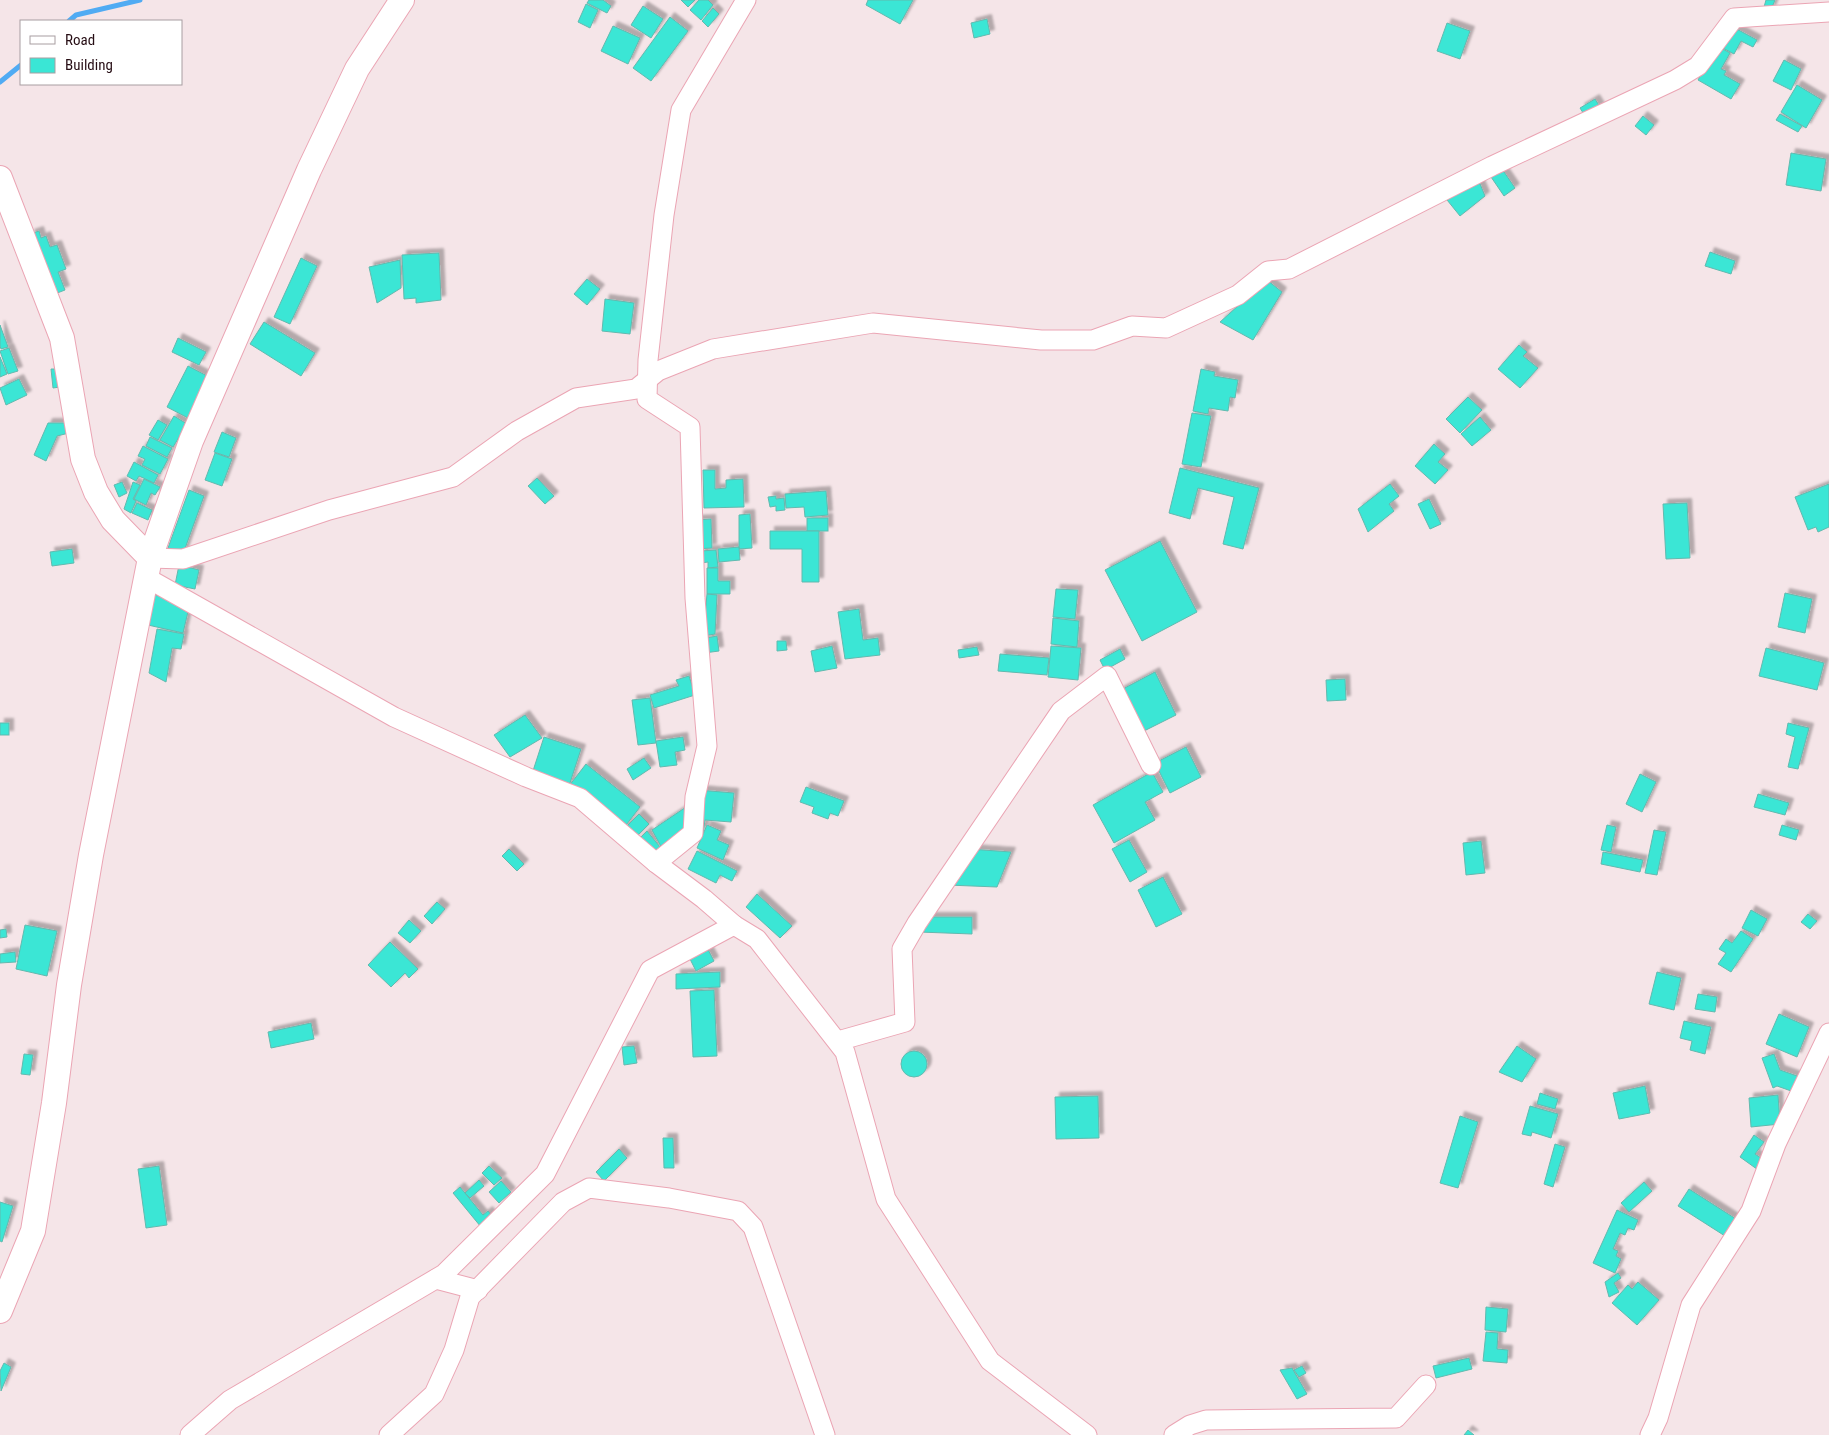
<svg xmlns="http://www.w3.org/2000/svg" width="1829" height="1435" font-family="'Roboto Condensed',sans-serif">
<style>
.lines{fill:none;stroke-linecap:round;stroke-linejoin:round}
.stream{stroke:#50abf3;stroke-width:5}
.building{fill:#3ae6d5;stroke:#63b9ae;filter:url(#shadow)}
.minor-casing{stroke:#eba5b4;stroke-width:21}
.major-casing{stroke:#eba5b4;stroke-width:26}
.minor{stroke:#fff;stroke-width:19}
.major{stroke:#fff;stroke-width:24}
</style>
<defs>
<filter id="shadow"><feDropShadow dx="4.5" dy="-4.5" stdDeviation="1" flood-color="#0004"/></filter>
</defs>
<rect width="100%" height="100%" fill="#f5e5e8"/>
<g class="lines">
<!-- stream -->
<g class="stream">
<path d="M69,21L76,15L140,0"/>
<path d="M0,82L21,65"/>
</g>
</g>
<!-- building -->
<g class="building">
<path d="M589,0H603L611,6L607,13L587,3Z"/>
<path d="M681,0H695L688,7Z"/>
<path d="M699,0H708L713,5L701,20L690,10Z"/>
<path d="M868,0H913L900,24L866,5Z"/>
<path d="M1766,0H1775L1771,10L1764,7Z"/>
<path d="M586,4L598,10L590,28L578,22Z"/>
<path d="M643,6L663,19L651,38L631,25Z"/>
<path d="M713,8L719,14L708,27L702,21Z"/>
<path d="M670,17L688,31L651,81L633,68Z"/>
<path d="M987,19L990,34L974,38L971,23Z"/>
<path d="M1447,23L1470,31L1460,59L1437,51Z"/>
<path d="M613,26L640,38L628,64L601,51Z"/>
<path d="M1731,26L1757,40L1753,47L1741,41L1734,54L1721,47Z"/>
<path d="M1717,46L1730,53L1721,69L1726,71L1724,75L1740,84L1731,99L1698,80Z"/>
<path d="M1784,60L1801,69L1791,90L1773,81Z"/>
<path d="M1797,85L1822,100L1806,128L1781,112Z"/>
<path d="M1595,99L1600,107L1585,116L1580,108Z"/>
<path d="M1780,114L1802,126L1798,132L1776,120Z"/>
<path d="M1643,116L1654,125L1646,135L1635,126Z"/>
<path d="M1791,153L1826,159L1821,191L1786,185Z"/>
<path d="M1500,166L1515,188L1504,196L1489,174Z"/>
<path d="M1478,179L1485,196L1460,216L1443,195Z"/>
<path d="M39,231L41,238L46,236L50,247L57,245L66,269L58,272L65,290L52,295L30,234Z"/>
<path d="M1710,252L1735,261L1731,274L1705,266Z"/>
<path d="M439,253L441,300L416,303V298L404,299L402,255Z"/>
<path d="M301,258L317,266L290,324L274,317Z"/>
<path d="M400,260L401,288L377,303L369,267Z"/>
<path d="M587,279L600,289L587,305L574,294Z"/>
<path d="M1267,280L1282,292L1253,340L1220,322Z"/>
<path d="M605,299L634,303L630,334L602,331Z"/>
<path d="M264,322L315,353L301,376L250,344Z"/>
<path d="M0,325L8,347L1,349L0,346Z"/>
<path d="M178,338L206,352L199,365L172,352Z"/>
<path d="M1519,345L1527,352L1523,356L1538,368L1520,388L1498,369Z"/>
<path d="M9,348L18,371L8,374L0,351Z"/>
<path d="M0,357L7,374L0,377Z"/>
<path d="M188,366L211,378L190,419L167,407Z"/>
<path d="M51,369H57L60,387L53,388Z"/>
<path d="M1201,369L1215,372L1214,376L1238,380L1235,398L1230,397L1228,411L1209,408L1208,414L1193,411Z"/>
<path d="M19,379L27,395L6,405L0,388Z"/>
<path d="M1468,397L1482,410L1460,433L1446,419Z"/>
<path d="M1192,413L1211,416L1201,467L1182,464Z"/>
<path d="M174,416L187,424L173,447L160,440Z"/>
<path d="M1480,417L1491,430L1472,446L1461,434Z"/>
<path d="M158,420L167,425L158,440L149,435Z"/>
<path d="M48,423H66L69,433L57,436L46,461L34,455Z"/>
<path d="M222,432L236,438L229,457L214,452Z"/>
<path d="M150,437L172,448L167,457L146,446Z"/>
<path d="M1434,444L1445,454L1438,462L1448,470L1435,484L1415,466Z"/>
<path d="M143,446L168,459L160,474L142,465L145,459L138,456Z"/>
<path d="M215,453L232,459L222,486L205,480Z"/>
<path d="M134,462L158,475L154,483L139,476L136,481L127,476Z"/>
<path d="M1180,468L1259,488L1243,549L1223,544L1234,497L1198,488L1190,519L1169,513Z"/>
<path d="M703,470H715V489L726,488V480L743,479L744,507L704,508Z"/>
<path d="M537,478L554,496L545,504L528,486Z"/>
<path d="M144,479L160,487L155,495L151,493L146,505L134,499Z"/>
<path d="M122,482L127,493L119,497L114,485Z"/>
<path d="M133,482L140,485L133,499L136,501L131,513L124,509Z"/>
<path d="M1390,484L1399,496L1389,504L1394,511L1368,532L1358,509Z"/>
<path d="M1829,484V527L1818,532L1816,527L1808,530L1795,497Z"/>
<path d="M189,490L204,496L183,554L168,548Z"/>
<path d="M826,491L828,515L805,517L804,507L786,508L785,494Z"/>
<path d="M776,496V499L784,498L785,510L776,511V506L770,507L768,497Z"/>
<path d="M1429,499L1441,524L1430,529L1418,504Z"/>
<path d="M137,503L152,510L148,520L132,513Z"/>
<path d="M1687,503L1690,558L1666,559L1663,504Z"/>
<path d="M750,514L752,548L739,549V515Z"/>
<rect x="807" y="518" width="21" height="13"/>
<path d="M711,519L712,548L695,549V520Z"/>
<path d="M770,531H819V582H802V549H770Z"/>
<path d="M1160,541L1197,612L1142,641L1105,570Z"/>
<path d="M739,547L740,560L719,562L718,549Z"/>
<path d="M72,549L74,563L52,566L50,552Z"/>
<path d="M716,550L718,567L708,568V562L701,563L700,551Z"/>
<path d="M179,565L199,570L195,589L175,585Z"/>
<path d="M707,568H718V581H730V594H707Z"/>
<path d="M1056,589L1078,590L1075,619L1053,617Z"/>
<path d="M1785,593L1812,599L1805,633L1778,627Z"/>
<path d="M707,594L717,595L715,634L703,636Z"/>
<path d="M155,595L190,603L183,633L148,625Z"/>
<path d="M859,609L863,640L878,638L880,655L845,659L838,612Z"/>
<path d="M1053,618L1079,621L1077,647L1051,644Z"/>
<path d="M157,629L184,634L181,649L172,648L166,682L149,673Z"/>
<path d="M717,636L719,651L704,653L701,639Z"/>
<path d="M777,641H786L787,650L777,651Z"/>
<path d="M832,646L837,668L815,672L811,651Z"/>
<path d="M1051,646L1081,648L1078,680L1048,677Z"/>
<path d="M977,647L979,655L959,658L958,650Z"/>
<path d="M1766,648L1824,663L1817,690L1759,676Z"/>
<path d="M1120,649L1125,659L1105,670L1100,660Z"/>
<path d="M1000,654L1049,658L1047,675L998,671Z"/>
<path d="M1155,672L1176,715L1140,733L1119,691Z"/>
<path d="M689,676L695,695L654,708L650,695L679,686L676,680Z"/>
<path d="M1345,679L1346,700L1327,701L1326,680Z"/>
<path d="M650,698L656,743L638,745L632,700Z"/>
<path d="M525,715L542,738L510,757L494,735Z"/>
<rect x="0" y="723" width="9" height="12"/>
<path d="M1788,723L1809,728L1798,769L1788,767L1795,737L1786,734Z"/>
<path d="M544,737L581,749L568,789L531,777Z"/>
<path d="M683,737L685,750L675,752L677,765L660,767L656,741Z"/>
<path d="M1186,747L1201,777L1170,793L1155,763Z"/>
<path d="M644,758L651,768L633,780L627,769Z"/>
<path d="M586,764L640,807L623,829L569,786Z"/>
<path d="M1152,772L1163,792L1145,802L1155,820L1114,843L1093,805Z"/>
<path d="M1640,774L1656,782L1642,812L1626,804Z"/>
<path d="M806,787L844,801L838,816L830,813L828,819L812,813L814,807L800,802Z"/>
<path d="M698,790L734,793L731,822L705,820L703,834L695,833Z"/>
<path d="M1758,794L1789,803L1785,815L1754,807Z"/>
<path d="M692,803V831L663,850L652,830Z"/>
<path d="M639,814L649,824L633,840L623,830Z"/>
<path d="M707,825L721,831L717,840L729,845L723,860L697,848Z"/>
<path d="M1607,825L1616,827L1611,852L1601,850Z"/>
<path d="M1782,825L1799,830L1796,840L1779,835Z"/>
<path d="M1654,830L1666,832L1657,875L1645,873Z"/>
<path d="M647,831L660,847L650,856L637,841Z"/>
<path d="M1129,840L1147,872L1130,882L1112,849Z"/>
<path d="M1481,841L1485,873L1466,875L1463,843Z"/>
<path d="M509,849L524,864L517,871L502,856Z"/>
<path d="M969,849L1011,852L997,887L947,885Z"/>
<path d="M697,851L737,871L732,881L720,875L716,883L688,869Z"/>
<path d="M1603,852L1643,860L1640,872L1601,864Z"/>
<path d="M1163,877L1182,914L1156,927L1138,890Z"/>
<path d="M757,894L792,926L780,938L746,907Z"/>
<path d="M437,902L445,909L432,924L424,916Z"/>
<path d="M1751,910L1767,919L1758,936L1742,928Z"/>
<path d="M1808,914L1817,921L1810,929L1801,922Z"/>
<path d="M929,917H972V934L919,932Z"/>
<path d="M409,920L421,931L410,943L398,933Z"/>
<path d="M25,925L57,931L47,976L16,969Z"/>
<path d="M6,929L7,937L0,938V930Z"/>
<path d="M1741,931L1753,939L1731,972L1718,964L1726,953L1719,949L1726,939L1732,943Z"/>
<path d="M390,942L418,969L409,978L405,973L391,987L368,965Z"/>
<path d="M704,942L714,961L696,971L686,951Z"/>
<path d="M15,952L16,962L0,963V954Z"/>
<path d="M720,972V987L676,989V974Z"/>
<path d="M1657,972L1681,978L1674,1010L1649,1004Z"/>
<path d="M714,990L717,1056L693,1057L690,991Z"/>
<path d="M1698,994L1717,997L1715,1012L1695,1009Z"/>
<path d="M1779,1014L1809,1027L1797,1057L1766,1044Z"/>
<path d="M1684,1021L1711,1027L1705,1054L1690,1050L1692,1041L1680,1038Z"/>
<path d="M311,1023L314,1039L271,1048L268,1032Z"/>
<path d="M634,1046L637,1063L624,1065L622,1047Z"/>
<path d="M1517,1046L1536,1059L1522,1082L1499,1072Z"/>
<circle cx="914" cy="1064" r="13"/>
<path d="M24,1054L33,1055L30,1075L21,1074Z"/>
<path d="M1774,1054L1780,1070L1800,1077L1794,1092L1777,1086L1773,1088L1762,1058Z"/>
<path d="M1645,1086L1650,1113L1619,1119L1613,1093Z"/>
<path d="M1540,1093L1558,1099L1555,1109L1537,1104Z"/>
<path d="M1778,1095L1780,1124L1751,1127L1749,1098Z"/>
<path d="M1098,1096L1099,1138L1056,1139L1055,1097Z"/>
<path d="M1530,1106L1558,1114L1551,1138L1532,1132L1531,1136L1522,1134Z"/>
<path d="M1460,1116L1478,1122L1458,1188L1440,1183Z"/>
<path d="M1754,1135L1764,1142L1755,1154L1768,1163L1761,1172L1740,1157Z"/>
<path d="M663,1138H673L674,1168H664Z"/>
<path d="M1555,1144L1565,1147L1553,1187L1544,1184Z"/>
<path d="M619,1149L627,1158L604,1181L596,1172Z"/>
<path d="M159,1166L167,1225L146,1228L138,1169Z"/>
<path d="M489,1166L502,1178L494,1185L482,1173Z"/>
<path d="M479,1180L484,1186L470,1198L465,1193Z"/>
<path d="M501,1181L511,1192L499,1203L489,1192Z"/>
<path d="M1644,1182L1652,1191L1629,1212L1621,1203Z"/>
<path d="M460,1187L483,1215L488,1211L493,1217L481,1227L453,1193Z"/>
<path d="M1689,1189L1736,1219L1725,1236L1678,1206Z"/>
<path d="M0,1202L13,1206L2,1242L0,1241Z"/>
<path d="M1617,1210L1638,1220L1634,1230L1628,1228L1625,1235L1620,1233L1613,1249L1618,1251L1616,1256L1621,1259L1615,1273L1593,1263Z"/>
<path d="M1618,1273L1621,1278L1614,1283L1619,1292L1609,1297L1605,1282Z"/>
<path d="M1638,1282L1659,1300L1637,1325L1612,1303L1628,1285L1632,1289Z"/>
<path d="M1486,1307L1508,1309L1506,1332L1485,1330Z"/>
<path d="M1486,1332L1498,1333L1497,1349L1508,1350L1507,1363L1483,1361Z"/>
<path d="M1469,1358L1472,1369L1436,1378L1433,1366Z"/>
<path d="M4,1363L11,1367L1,1391L0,1371Z"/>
<path d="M1302,1366L1306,1373L1299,1377L1294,1370Z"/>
<path d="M1292,1368L1307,1394L1297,1399L1280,1370Z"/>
<path d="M1468,1430L1474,1435H1464Z"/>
</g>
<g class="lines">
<!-- minor casing -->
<g class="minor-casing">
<g id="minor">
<path d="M150,558L183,559L329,510L453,477L517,431L576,398L636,389L658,371L713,349L873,323L1041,340H1093L1132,326L1166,328L1238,295L1268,271L1289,269L1492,166L1675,80L1698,66L1734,18L1829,12"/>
<path d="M147,578L394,717L526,777L580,798L656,863L704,899L734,925"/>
<path d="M656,863L693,833L695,797L707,746L695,598L690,427L647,399L648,360L664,215L681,110L746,0"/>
<path d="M838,1041L905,1022L902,949L917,923L1061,711L1107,676L1151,765"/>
<path d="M436,1279L478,1290"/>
<path d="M190,1435L230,1400L444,1274L545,1174L650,970L734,925L757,939L845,1052L886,1199L990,1361L1087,1435"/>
<path d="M389,1435L434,1394L454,1350L470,1297L563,1202L589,1188L669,1198L738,1211L753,1227L825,1435"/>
<path d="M1174,1435L1190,1425L1206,1420L1396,1418L1426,1385"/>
<path d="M1650,1435L1658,1418L1691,1305L1751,1211L1776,1144L1829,1033"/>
</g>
</g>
<!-- major casing -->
<g class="major-casing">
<g id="major">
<path d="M0,178L62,338L83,459L96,492L113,520L150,558"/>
<path d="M0,1311L33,1231L54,1103L69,985L91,855L150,558L191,441L309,170L357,69L402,0"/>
</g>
</g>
<!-- minor -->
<use href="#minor" class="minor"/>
<!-- major -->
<use href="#major" class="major"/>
</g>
<!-- legend -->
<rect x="20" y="20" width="162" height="65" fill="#ffffff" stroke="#a89ea1"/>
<rect x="30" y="36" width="25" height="8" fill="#ffffff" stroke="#a89ea1"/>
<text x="65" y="45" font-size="15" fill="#260d14">Road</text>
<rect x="30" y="58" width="25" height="15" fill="#3ae6d5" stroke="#a89ea1"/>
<text x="65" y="70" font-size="15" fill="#260d14">Building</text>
</svg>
